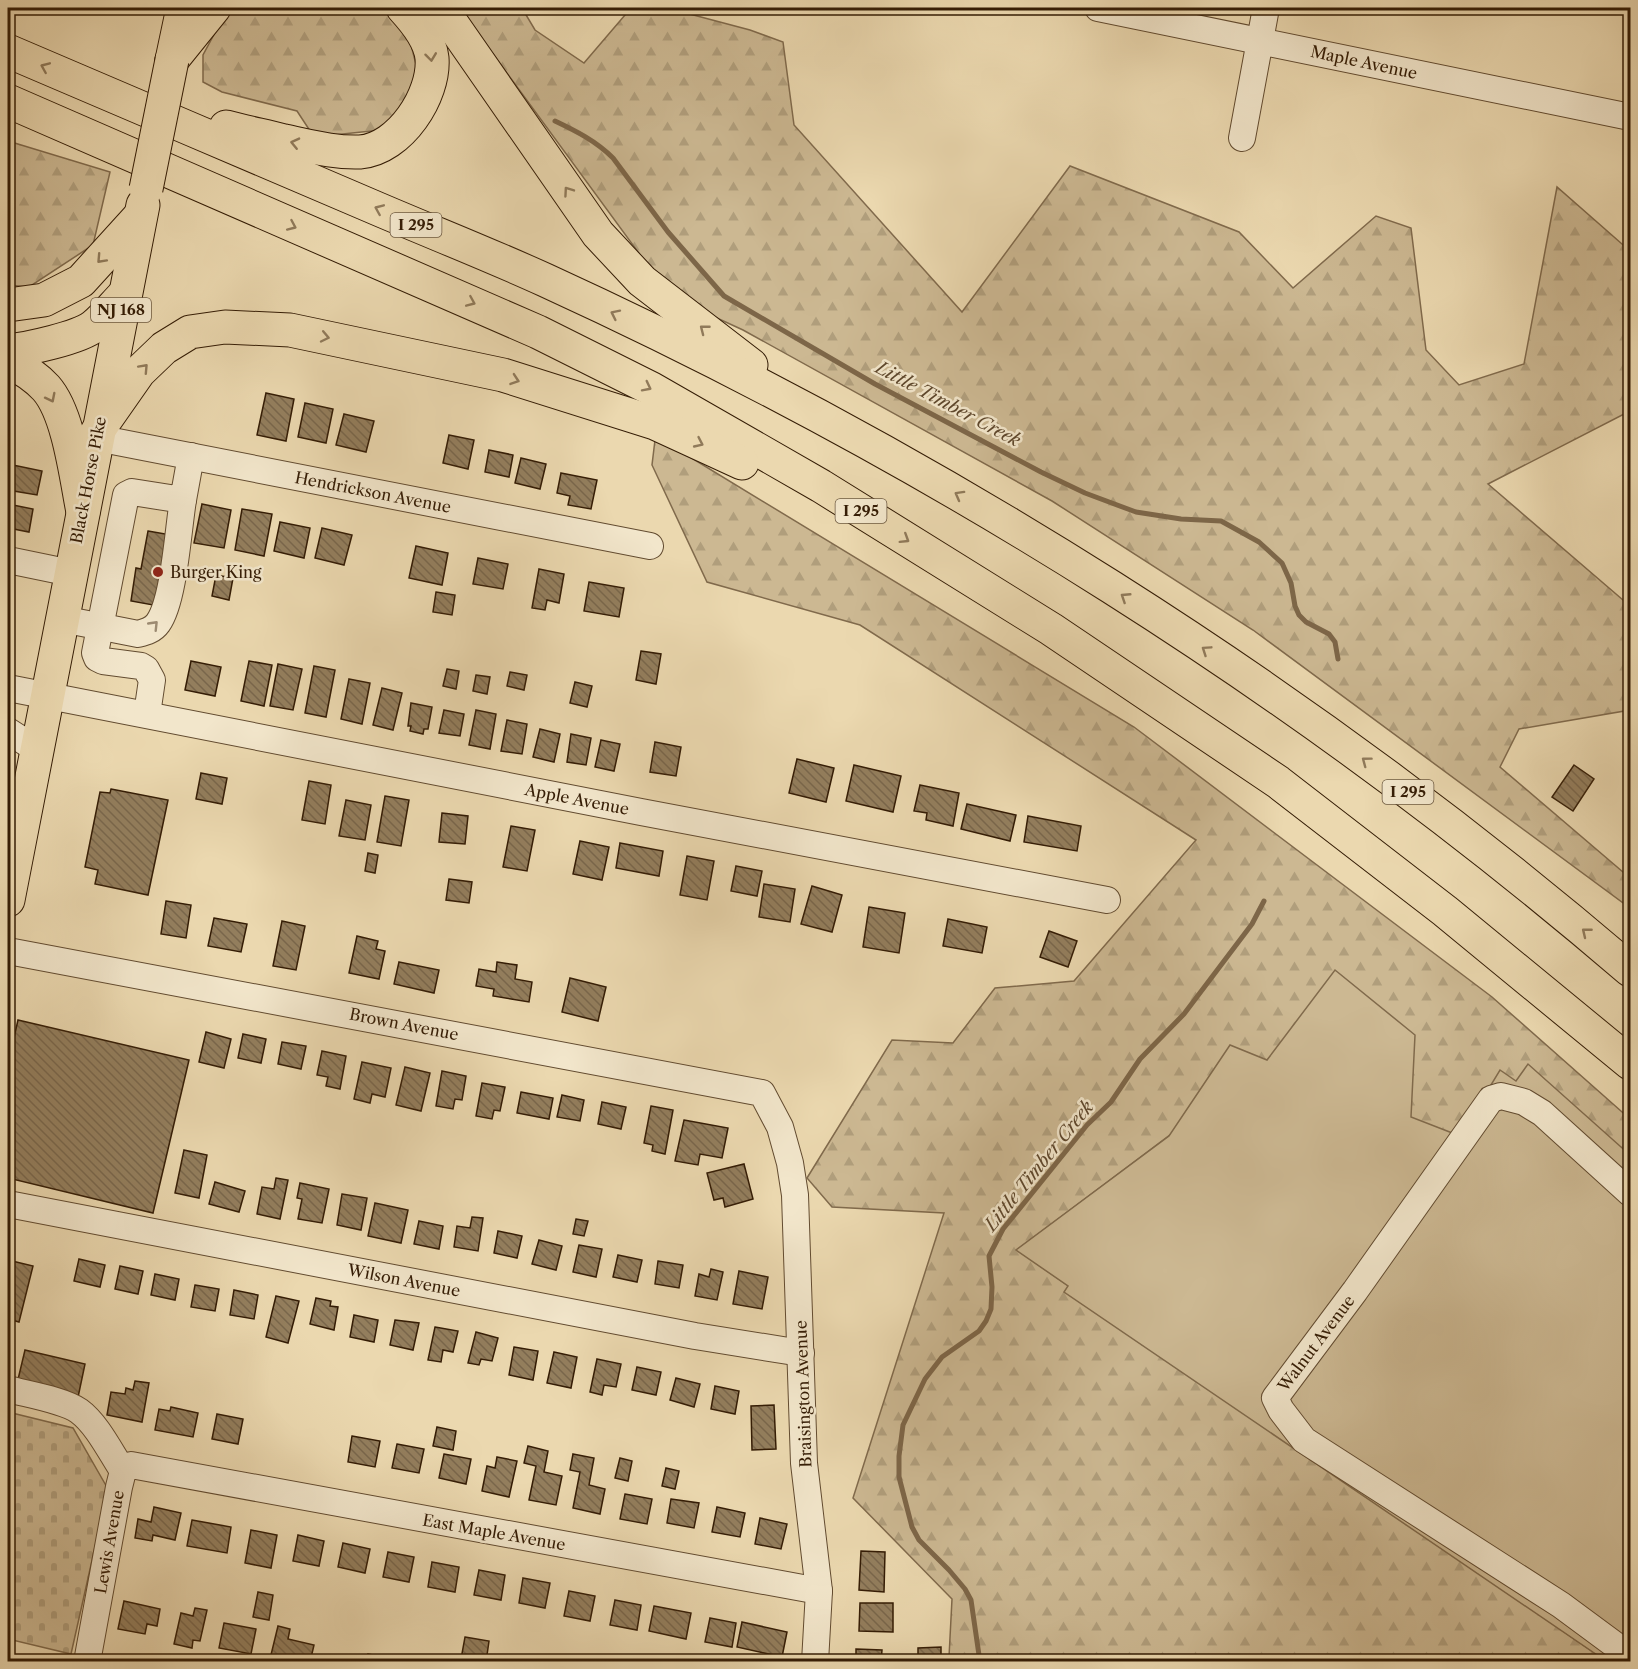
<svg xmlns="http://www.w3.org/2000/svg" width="1638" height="1669" font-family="'Libre Caslon Text',serif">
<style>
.forest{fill:url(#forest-firs);stroke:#806a4c;stroke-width:1.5}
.cemetery{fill:url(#cemetery-stones);stroke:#806a4c;stroke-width:1.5}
.green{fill:#ccb892;stroke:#806a4c;stroke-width:1.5}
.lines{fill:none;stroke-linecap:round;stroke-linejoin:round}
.stream{stroke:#7d6648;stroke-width:5}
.building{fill:url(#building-back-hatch);stroke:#341c05;stroke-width:1.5}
.minor-casing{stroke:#624b30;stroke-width:28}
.major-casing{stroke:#341c05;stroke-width:35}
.highway-casing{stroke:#341c05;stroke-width:35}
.minor{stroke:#f2e6cb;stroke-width:26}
.major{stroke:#ebd8af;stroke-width:33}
.highway{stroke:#ebd8af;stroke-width:33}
.major-bridge-casing{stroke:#341c05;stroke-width:35;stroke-linecap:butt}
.major-bridge{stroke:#ebd8af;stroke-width:33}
.oneway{stroke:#907a5a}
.oneway2{stroke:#9c8b72}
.poi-dot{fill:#8f2418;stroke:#f2e6cb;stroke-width:2}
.labels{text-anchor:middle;stroke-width:5;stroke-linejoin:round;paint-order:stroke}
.shield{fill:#f2e6cb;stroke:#6d5940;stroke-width:1.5}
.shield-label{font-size:15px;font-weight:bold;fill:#341c05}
.street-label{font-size:16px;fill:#341c05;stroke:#f2e6cb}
.poi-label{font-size:16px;fill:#341c05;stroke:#f2e6cb;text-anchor:start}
.water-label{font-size:18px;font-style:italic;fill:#5e472c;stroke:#f2e6cb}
</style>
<defs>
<pattern id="forest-firs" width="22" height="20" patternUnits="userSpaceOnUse" patternTransform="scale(1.5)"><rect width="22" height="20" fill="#ccb892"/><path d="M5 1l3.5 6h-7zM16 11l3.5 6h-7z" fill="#b09e7c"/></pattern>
<pattern id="cemetery-stones" width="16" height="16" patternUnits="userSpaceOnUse" patternTransform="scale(1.5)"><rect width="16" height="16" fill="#ccb892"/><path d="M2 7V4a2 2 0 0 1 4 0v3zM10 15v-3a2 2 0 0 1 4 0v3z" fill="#b09e7c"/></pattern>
<pattern id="building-back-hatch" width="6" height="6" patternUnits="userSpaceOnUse" patternTransform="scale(1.5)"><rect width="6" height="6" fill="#937e5d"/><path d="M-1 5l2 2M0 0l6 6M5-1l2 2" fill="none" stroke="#79664b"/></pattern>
</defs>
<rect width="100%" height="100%" fill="#ebd8af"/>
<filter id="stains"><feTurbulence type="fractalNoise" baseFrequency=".00333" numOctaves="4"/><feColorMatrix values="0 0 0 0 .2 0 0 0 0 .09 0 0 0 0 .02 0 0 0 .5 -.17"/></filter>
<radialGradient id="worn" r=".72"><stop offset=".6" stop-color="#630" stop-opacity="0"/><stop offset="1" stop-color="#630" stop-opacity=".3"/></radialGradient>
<!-- forest -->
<g class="forest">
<path d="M236,8H522L535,30L584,63L631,8H667L750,30L783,42L794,125L962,312L1070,166L1239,232L1293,288L1376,216L1411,228L1426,350L1459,385L1524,364L1557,187L1630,251V411L1488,484L1630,606V710L1519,729L1500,767L1630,878V908L1253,630L1052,501L743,330L671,297L493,54L409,37L421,84L400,128L314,137L297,111L222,92L203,82V55L224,16Z"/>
<path d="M8,141L110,172L93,245L29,287L8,285Z"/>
<path d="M655,440L685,454L1134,727L1492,997L1630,1119V1173L1405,1228L1263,1065L1017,1250L1606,1661L953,1662L949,1657L952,1599L853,1498L944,1213L832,1207L807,1178L892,1040L953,1043L995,988L1074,981L1196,840L860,625L707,582L652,465Z"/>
</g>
<!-- cemetery -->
<path class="cemetery" d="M8,1412L73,1428L108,1489L71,1654L8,1639Z"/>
<!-- green -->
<path class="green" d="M1335,970L1415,1035L1411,1117L1460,1136L1500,1070L1516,1081L1528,1064L1630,1155V1661H1606L1064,1292L1068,1286L1016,1250L1169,1136L1230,1045L1267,1060Z"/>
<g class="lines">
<!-- stream -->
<g class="stream">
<path d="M555,121C576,131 596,141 613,158L668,232L724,296L875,384L1041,472L1085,493L1136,512L1181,519L1221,521L1259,542L1282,563L1291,583L1295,606L1299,615L1306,622L1329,634L1335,642L1338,659"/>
<path d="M980,1662L971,1600L965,1589L949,1570L919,1540L912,1527L899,1477V1456L903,1425L925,1379L942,1357L979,1331L986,1321L991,1309L992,1287L989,1256L1003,1229L1087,1125L1111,1102L1140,1059L1184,1014L1252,924L1264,901"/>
</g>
</g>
<!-- building -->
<g class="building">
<path d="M266,393L294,399L286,441L257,435Z"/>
<path d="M305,403L333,409L326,443L298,437Z"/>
<path d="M344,414L374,421L366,452L336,445Z"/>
<path d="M449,435L474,440L468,469L443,463Z"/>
<path d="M489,450L513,455L509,477L485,472Z"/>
<path d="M521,458L546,464L540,489L515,483Z"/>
<path d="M8,464L42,471L37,495L8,490Z"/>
<path d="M561,473L597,480L591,509L568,505L570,496L557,493Z"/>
<path d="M8,504L33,509L29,532L8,528Z"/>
<path d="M202,504L231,510L224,548L194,543Z"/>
<path d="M242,509L272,514L264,556L235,550Z"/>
<path d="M280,522L310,528L304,558L274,551Z"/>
<path d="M322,528L352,535L344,565L315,558Z"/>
<path d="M148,531L177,536L164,607L131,601L136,568L141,569Z"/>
<path d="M416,546L448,553L442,585L409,578Z"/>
<path d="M478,558L508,564L503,589L473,584Z"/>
<path d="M539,569L564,574L559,603L547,600L545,610L532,608Z"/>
<path d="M216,575L233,578L229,600L212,596Z"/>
<path d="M589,582L624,588L619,617L584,611Z"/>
<path d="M436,592L455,595L452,615L433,612Z"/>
<path d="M8,606L14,607L8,641Z"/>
<path d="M641,651L661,654L656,684L636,680Z"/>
<path d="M191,661L221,667L215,696L185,690Z"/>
<path d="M249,661L272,665L264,706L241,701Z"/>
<path d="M278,664L302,669L293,710L270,706Z"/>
<path d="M314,666L335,670L326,717L305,713Z"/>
<path d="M447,669L459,671L456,689L443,686Z"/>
<path d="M510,672L527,675L524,690L507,686Z"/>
<path d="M476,675L490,677L487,694L473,691Z"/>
<path d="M349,679L370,683L362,724L341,719Z"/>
<path d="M575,682L592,686L587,707L570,703Z"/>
<path d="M382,688L402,693L393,730L373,725Z"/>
<path d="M411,703L432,707L428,729H424L423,734L410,731L411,726H408Z"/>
<path d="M444,710L464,714L460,736L439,733Z"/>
<path d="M476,710L496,714L490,749L469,745Z"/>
<path d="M507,720L527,724L522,754L501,751Z"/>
<path d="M540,729L560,734L554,762L533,757Z"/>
<path d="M571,734L591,738L586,765L567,762Z"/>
<path d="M601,740L620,744L614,771L595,767Z"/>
<path d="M655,742L681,747L676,776L650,772Z"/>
<path d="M797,759L834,768L826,802L789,793Z"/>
<path d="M854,765L901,776L893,812L846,801Z"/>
<path d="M1574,765L1594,779L1573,811L1552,797Z"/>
<path d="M201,773L227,778L222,804L196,799Z"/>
<path d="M309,781L331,785L325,824L302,820Z"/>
<path d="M920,785L959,793L953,826L926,820L927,813L914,811Z"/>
<path d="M111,789L168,800L148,895L95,884L98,870L85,867L100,792L110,793Z"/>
<path d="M385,796L409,800L401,846L377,842Z"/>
<path d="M346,800L371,805L365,840L339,836Z"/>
<path d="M967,804L1016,815L1010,841L961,829Z"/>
<path d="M442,813L468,816L465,844L439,842Z"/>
<path d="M1028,816L1081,826L1077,851L1024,842Z"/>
<path d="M511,826L535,830L527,871L503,867Z"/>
<path d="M580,841L609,847L602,880L573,874Z"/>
<path d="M620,843L663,851L659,876L616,868Z"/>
<path d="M368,853L378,855L375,873L365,871Z"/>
<path d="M687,856L714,861L707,900L680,895Z"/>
<path d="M736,866L762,871L757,896L731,891Z"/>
<path d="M449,879L472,882L469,903L446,900Z"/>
<path d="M764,884L795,889L790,922L759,917Z"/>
<path d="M812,886L842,895L832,932L801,924Z"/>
<path d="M166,901L191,905L186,938L161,934Z"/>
<path d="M869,907L905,913L899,953L863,947Z"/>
<path d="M214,918L247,924L241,952L208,946Z"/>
<path d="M948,919L987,927L982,953L943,946Z"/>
<path d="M282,921L305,926L296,970L273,966Z"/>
<path d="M1049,931L1077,941L1068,967L1040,957Z"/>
<path d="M357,936L378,941L376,949L385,951L379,979L349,973Z"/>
<path d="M399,962L439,970L434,993L394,984Z"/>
<path d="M497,962L517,965L515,979L532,982L529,1002L493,996L494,989L476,986L479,969L496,972Z"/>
<path d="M570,978L606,987L598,1021L562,1012Z"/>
<path d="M18,1020L189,1060L153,1213L8,1178V1064Z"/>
<path d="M206,1032L231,1039L224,1068L199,1062Z"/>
<path d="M243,1034L266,1039L261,1063L238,1058Z"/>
<path d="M282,1042L306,1046L301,1069L278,1064Z"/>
<path d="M322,1051L346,1056L340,1089L326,1086L328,1077L317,1075Z"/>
<path d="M362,1062L391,1068L385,1097L372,1094L370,1103L354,1099Z"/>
<path d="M405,1067L430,1073L421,1111L396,1105Z"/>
<path d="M442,1071L466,1076L462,1100L455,1099L453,1109L436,1106Z"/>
<path d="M482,1083L505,1087L500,1111L494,1110L492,1119L476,1116Z"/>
<path d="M521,1092L553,1098L549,1119L517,1113Z"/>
<path d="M562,1095L584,1100L580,1121L557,1117Z"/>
<path d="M602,1102L626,1107L621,1129L598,1124Z"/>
<path d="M651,1106L673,1110L665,1154L652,1151L653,1145L644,1143Z"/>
<path d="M684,1120L728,1128L722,1158L700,1154L698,1165L675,1161Z"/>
<path d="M184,1150L207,1155L199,1198L175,1193Z"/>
<path d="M744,1164L753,1199L725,1207L723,1198L714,1200L707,1173Z"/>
<path d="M276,1178L288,1180L280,1219L257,1214L262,1187L274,1189Z"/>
<path d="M215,1182L245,1191L239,1212L209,1204Z"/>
<path d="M300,1183L329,1189L322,1223L298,1219L302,1199L297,1198Z"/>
<path d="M342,1194L367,1198L361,1230L337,1225Z"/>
<path d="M375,1203L408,1210L401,1243L368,1236Z"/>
<path d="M472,1217L483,1218L478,1251L454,1247L457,1226L470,1228Z"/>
<path d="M576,1219L588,1221L584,1236L573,1234Z"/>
<path d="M419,1221L443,1226L439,1249L414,1244Z"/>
<path d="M498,1231L522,1236L517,1258L494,1253Z"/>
<path d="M539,1240L562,1246L556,1270L532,1264Z"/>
<path d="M579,1245L602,1249L596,1277L573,1272Z"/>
<path d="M618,1255L642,1260L637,1282L613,1277Z"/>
<path d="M79,1259L105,1265L100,1287L74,1281Z"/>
<path d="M8,1260L33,1266L19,1322L8,1319Z"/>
<path d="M658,1261L683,1265L679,1288L655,1284Z"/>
<path d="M120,1266L143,1271L138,1294L115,1289Z"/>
<path d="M711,1269L723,1272L717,1300L695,1296L699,1274L709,1277Z"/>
<path d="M739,1271L768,1277L762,1309L733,1304Z"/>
<path d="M155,1274L179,1279L175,1300L151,1295Z"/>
<path d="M195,1285L219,1289L215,1311L191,1307Z"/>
<path d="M234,1290L258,1295L254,1319L230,1315Z"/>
<path d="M276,1296L299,1301L288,1343L266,1337Z"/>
<path d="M316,1298L331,1301L330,1306L338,1307L334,1330L310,1324Z"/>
<path d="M354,1315L378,1320L374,1342L350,1337Z"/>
<path d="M395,1320L419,1323L413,1350L390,1345Z"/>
<path d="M435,1327L458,1331L453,1352L443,1350L441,1362L428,1360Z"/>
<path d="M476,1332L498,1338L492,1361L481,1359L479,1365L468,1363Z"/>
<path d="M514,1347L538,1351L533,1380L509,1375Z"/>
<path d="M25,1350L85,1364L77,1402L16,1388Z"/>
<path d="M554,1352L577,1357L571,1388L547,1383Z"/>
<path d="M597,1359L621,1364L616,1387L604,1385L602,1395L590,1392Z"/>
<path d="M637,1367L661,1372L656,1395L632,1390Z"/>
<path d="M676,1378L700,1384L694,1407L670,1400Z"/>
<path d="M135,1381L149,1383L142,1422L107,1415L111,1392L125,1394L126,1388L133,1390Z"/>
<path d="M715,1386L739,1391L735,1414L711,1409Z"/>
<path d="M774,1405L776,1449L752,1450L751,1406Z"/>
<path d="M171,1407L198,1413L193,1437L155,1430L159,1409L170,1411Z"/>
<path d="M217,1414L243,1419L238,1444L212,1439Z"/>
<path d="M437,1427L456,1431L453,1450L433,1446Z"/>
<path d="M352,1436L380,1441L375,1467L348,1462Z"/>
<path d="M397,1444L424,1449L419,1473L392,1468Z"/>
<path d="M528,1446L548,1451L544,1472L562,1476L556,1505L529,1500L536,1466L524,1463Z"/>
<path d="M444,1454L471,1459L466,1484L439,1478Z"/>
<path d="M573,1454L594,1458L589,1485L605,1489L600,1514L573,1508L580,1472L570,1470Z"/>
<path d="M497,1457L517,1461L509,1497L482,1491L487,1466L495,1468Z"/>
<path d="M620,1458L632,1461L628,1481L615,1478Z"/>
<path d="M666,1468L679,1471L675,1489L662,1486Z"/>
<path d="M625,1494L652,1499L647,1524L620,1519Z"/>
<path d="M671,1499L699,1503L694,1528L667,1523Z"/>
<path d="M154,1507L181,1513L175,1540L153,1535L152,1541L135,1538L138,1519L151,1522Z"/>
<path d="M717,1507L745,1513L740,1537L712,1532Z"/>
<path d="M760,1518L787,1524L781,1549L755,1544Z"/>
<path d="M192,1520L231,1527L227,1553L187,1546Z"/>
<path d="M251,1530L277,1535L271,1568L245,1563Z"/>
<path d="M298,1535L324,1541L319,1566L293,1561Z"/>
<path d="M343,1543L370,1549L365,1573L338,1567Z"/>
<path d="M861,1551L885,1552L884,1592L859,1590Z"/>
<path d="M388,1552L414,1557L409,1582L383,1577Z"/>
<path d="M432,1562L459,1567L455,1592L428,1587Z"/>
<path d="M479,1570L505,1575L501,1600L474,1595Z"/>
<path d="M523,1578L550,1583L545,1608L519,1603Z"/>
<path d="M569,1591L595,1596L590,1621L564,1616Z"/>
<path d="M258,1592L273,1595L269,1620L253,1617Z"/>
<path d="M615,1600L641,1605L637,1630L610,1625Z"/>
<path d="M124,1601L160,1609L157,1626L147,1624L145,1634L118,1629Z"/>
<path d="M860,1603H893V1632L859,1631Z"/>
<path d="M654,1606L691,1613L686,1639L649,1631Z"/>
<path d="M195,1608L207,1610L200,1641L193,1640L192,1648L174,1644L181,1613L193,1616Z"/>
<path d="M710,1618L736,1623L732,1647L705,1642Z"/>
<path d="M742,1622L787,1632L782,1657L737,1647Z"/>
<path d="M224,1623L256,1629L251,1654L219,1648Z"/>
<path d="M278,1626L290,1629L288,1639L314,1645L310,1662H284L270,1659Z"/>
<path d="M465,1637L489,1641L486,1662L461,1659Z"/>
<path d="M941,1647V1662H918V1648Z"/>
<path d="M856,1649L882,1650L881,1662H856Z"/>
<path d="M368,1654L409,1662H367Z"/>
</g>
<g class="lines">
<!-- minor casing -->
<g class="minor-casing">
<g id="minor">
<path d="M1098,8L1630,117"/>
<path d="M1242,138L1266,8"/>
<path d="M97,438L650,546"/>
<path d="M8,560L71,573"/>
<path d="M62,619L138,634C146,632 153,630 158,623C174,601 178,530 183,500"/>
<path d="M8,688L641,812L1107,900"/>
<path d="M147,714L152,680L146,669L141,666L103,661L97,658L95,653L126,495L132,492L183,500L191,456"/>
<path d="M8,731L36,749"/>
<path d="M8,951L762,1093L780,1127L790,1163L795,1195L804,1463L819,1591L815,1662"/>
<path d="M1630,1193L1542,1113L1524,1102L1501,1096L1491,1099L1355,1291L1275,1398L1281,1410L1304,1440L1561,1605L1630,1656"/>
<path d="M8,1204L695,1336L801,1353"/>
<path d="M8,1389C26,1394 64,1400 79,1411C97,1424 111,1453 123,1471"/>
<path d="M87,1662L119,1487L123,1471L131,1465L819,1591"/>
</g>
</g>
<!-- major casing -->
<g class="major-casing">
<g id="major">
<path d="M172,60L183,8"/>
<path d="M8,900L143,205"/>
</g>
</g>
<!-- highway casing -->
<g class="highway-casing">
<g id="highway">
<path d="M439,8L448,18L598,234L642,281L751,365"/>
<path d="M8,51C129,103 250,154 371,206C429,231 488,254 545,280C934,458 1305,691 1630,970"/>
<path d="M172,60L214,8"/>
<path d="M8,101L538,332L652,389L821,486L1051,629L1278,782L1445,911L1630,1063"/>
<path d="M226,127C245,132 264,136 284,141C309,146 334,153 360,152C400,149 435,95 432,58C430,39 415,21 403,8"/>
<path d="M8,305L44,300L81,281L140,216"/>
<path d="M8,351C27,349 79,338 94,326C105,317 114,305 124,295"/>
<path d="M8,361C22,368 35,376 46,388C69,414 76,477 83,512"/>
<path d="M97,432L139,372L164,348L190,332L225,327L290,330L503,375L655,423L742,463"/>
</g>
</g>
<!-- minor -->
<use href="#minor" class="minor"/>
<!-- major -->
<use href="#major" class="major"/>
<!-- highway -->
<use href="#highway" class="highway"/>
<!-- major-bridge casing -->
<g class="major-bridge-casing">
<path id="major-bridge" d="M146,189L172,60"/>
</g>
<!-- major-bridge -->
<use href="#major-bridge" class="major-bridge"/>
</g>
<!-- one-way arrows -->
<defs><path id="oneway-chevron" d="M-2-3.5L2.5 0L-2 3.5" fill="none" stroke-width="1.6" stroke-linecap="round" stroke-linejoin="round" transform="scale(1.5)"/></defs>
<g class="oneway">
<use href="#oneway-chevron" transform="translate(431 57) rotate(83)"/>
<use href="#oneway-chevron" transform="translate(45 67) rotate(-157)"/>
<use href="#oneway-chevron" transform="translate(295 143) rotate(-167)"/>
<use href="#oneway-chevron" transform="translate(568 191) rotate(-125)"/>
<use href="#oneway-chevron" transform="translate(379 209) rotate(-157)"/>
<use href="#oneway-chevron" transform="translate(292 226) rotate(24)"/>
<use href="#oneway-chevron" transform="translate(101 259) rotate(133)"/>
<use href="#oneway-chevron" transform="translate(471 302) rotate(23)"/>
<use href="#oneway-chevron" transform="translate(615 314) rotate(-154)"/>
<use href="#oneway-chevron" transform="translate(704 329) rotate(-142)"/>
<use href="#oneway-chevron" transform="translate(325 337) rotate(12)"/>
<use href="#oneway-chevron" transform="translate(144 368) rotate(-47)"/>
<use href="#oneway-chevron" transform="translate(515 380) rotate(19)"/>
<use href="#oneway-chevron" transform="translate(647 387) rotate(27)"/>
<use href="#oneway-chevron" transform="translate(51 398) rotate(63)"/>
<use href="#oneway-chevron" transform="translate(699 443) rotate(25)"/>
<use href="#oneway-chevron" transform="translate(959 495) rotate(-151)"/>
<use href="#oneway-chevron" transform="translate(905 539) rotate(32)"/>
<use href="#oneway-chevron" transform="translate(1125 597) rotate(-147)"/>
<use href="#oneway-chevron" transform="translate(1206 650) rotate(-146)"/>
<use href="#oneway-chevron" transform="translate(1366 761) rotate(-143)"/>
<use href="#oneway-chevron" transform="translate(1586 932) rotate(-141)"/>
</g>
<use class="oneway2" href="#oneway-chevron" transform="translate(154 625) rotate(-46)"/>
<!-- markers -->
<circle class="poi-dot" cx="158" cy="572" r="6"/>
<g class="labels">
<!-- shield labels -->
<g class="shield">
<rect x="390.5" y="213" width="51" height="24" rx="4.5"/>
<rect x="91" y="298" width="60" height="24" rx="4.5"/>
<rect x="835.5" y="499" width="51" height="24" rx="4.5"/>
<rect x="1382.5" y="780" width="51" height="24" rx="4.5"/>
</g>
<g class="shield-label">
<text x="416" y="230">I 295</text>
<text x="121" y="315">NJ 168</text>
<text x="861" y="516">I 295</text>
<text x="1408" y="797">I 295</text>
</g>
<!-- street labels -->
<g class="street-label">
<text transform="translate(1364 62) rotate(12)" y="6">Maple Avenue</text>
<text transform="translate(88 480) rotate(-79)" y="6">Black Horse Pike</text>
<text transform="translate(373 492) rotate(11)" y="6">Hendrickson Avenue</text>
<text transform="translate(577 799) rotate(11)" y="6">Apple Avenue</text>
<text transform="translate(404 1024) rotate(11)" y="6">Brown Avenue</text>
<text transform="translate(404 1280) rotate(11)" y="6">Wilson Avenue</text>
<text transform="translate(1316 1343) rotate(-53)" y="6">Walnut Avenue</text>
<text transform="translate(803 1394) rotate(-92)" y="6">Braisington Avenue</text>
<text transform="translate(494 1532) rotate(10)" y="6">East Maple Avenue</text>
<text transform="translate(109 1542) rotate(-80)" y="6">Lewis Avenue</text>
</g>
<!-- poi labels -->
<g class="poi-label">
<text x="170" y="578">Burger King</text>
</g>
<!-- water labels -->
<g class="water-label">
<text transform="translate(948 404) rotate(28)" y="6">Little Timber Creek</text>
<text transform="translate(1039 1166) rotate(-51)" y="6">Little Timber Creek</text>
</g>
</g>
<!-- margin -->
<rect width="1638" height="1669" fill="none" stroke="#ebd8af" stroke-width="30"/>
<rect x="9" y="9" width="1620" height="1651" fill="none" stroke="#341c05" stroke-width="3"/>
<rect x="15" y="15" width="1608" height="1639" fill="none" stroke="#341c05" stroke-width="1.5"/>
<rect width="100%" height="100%" filter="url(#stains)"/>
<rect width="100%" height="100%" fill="url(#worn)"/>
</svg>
